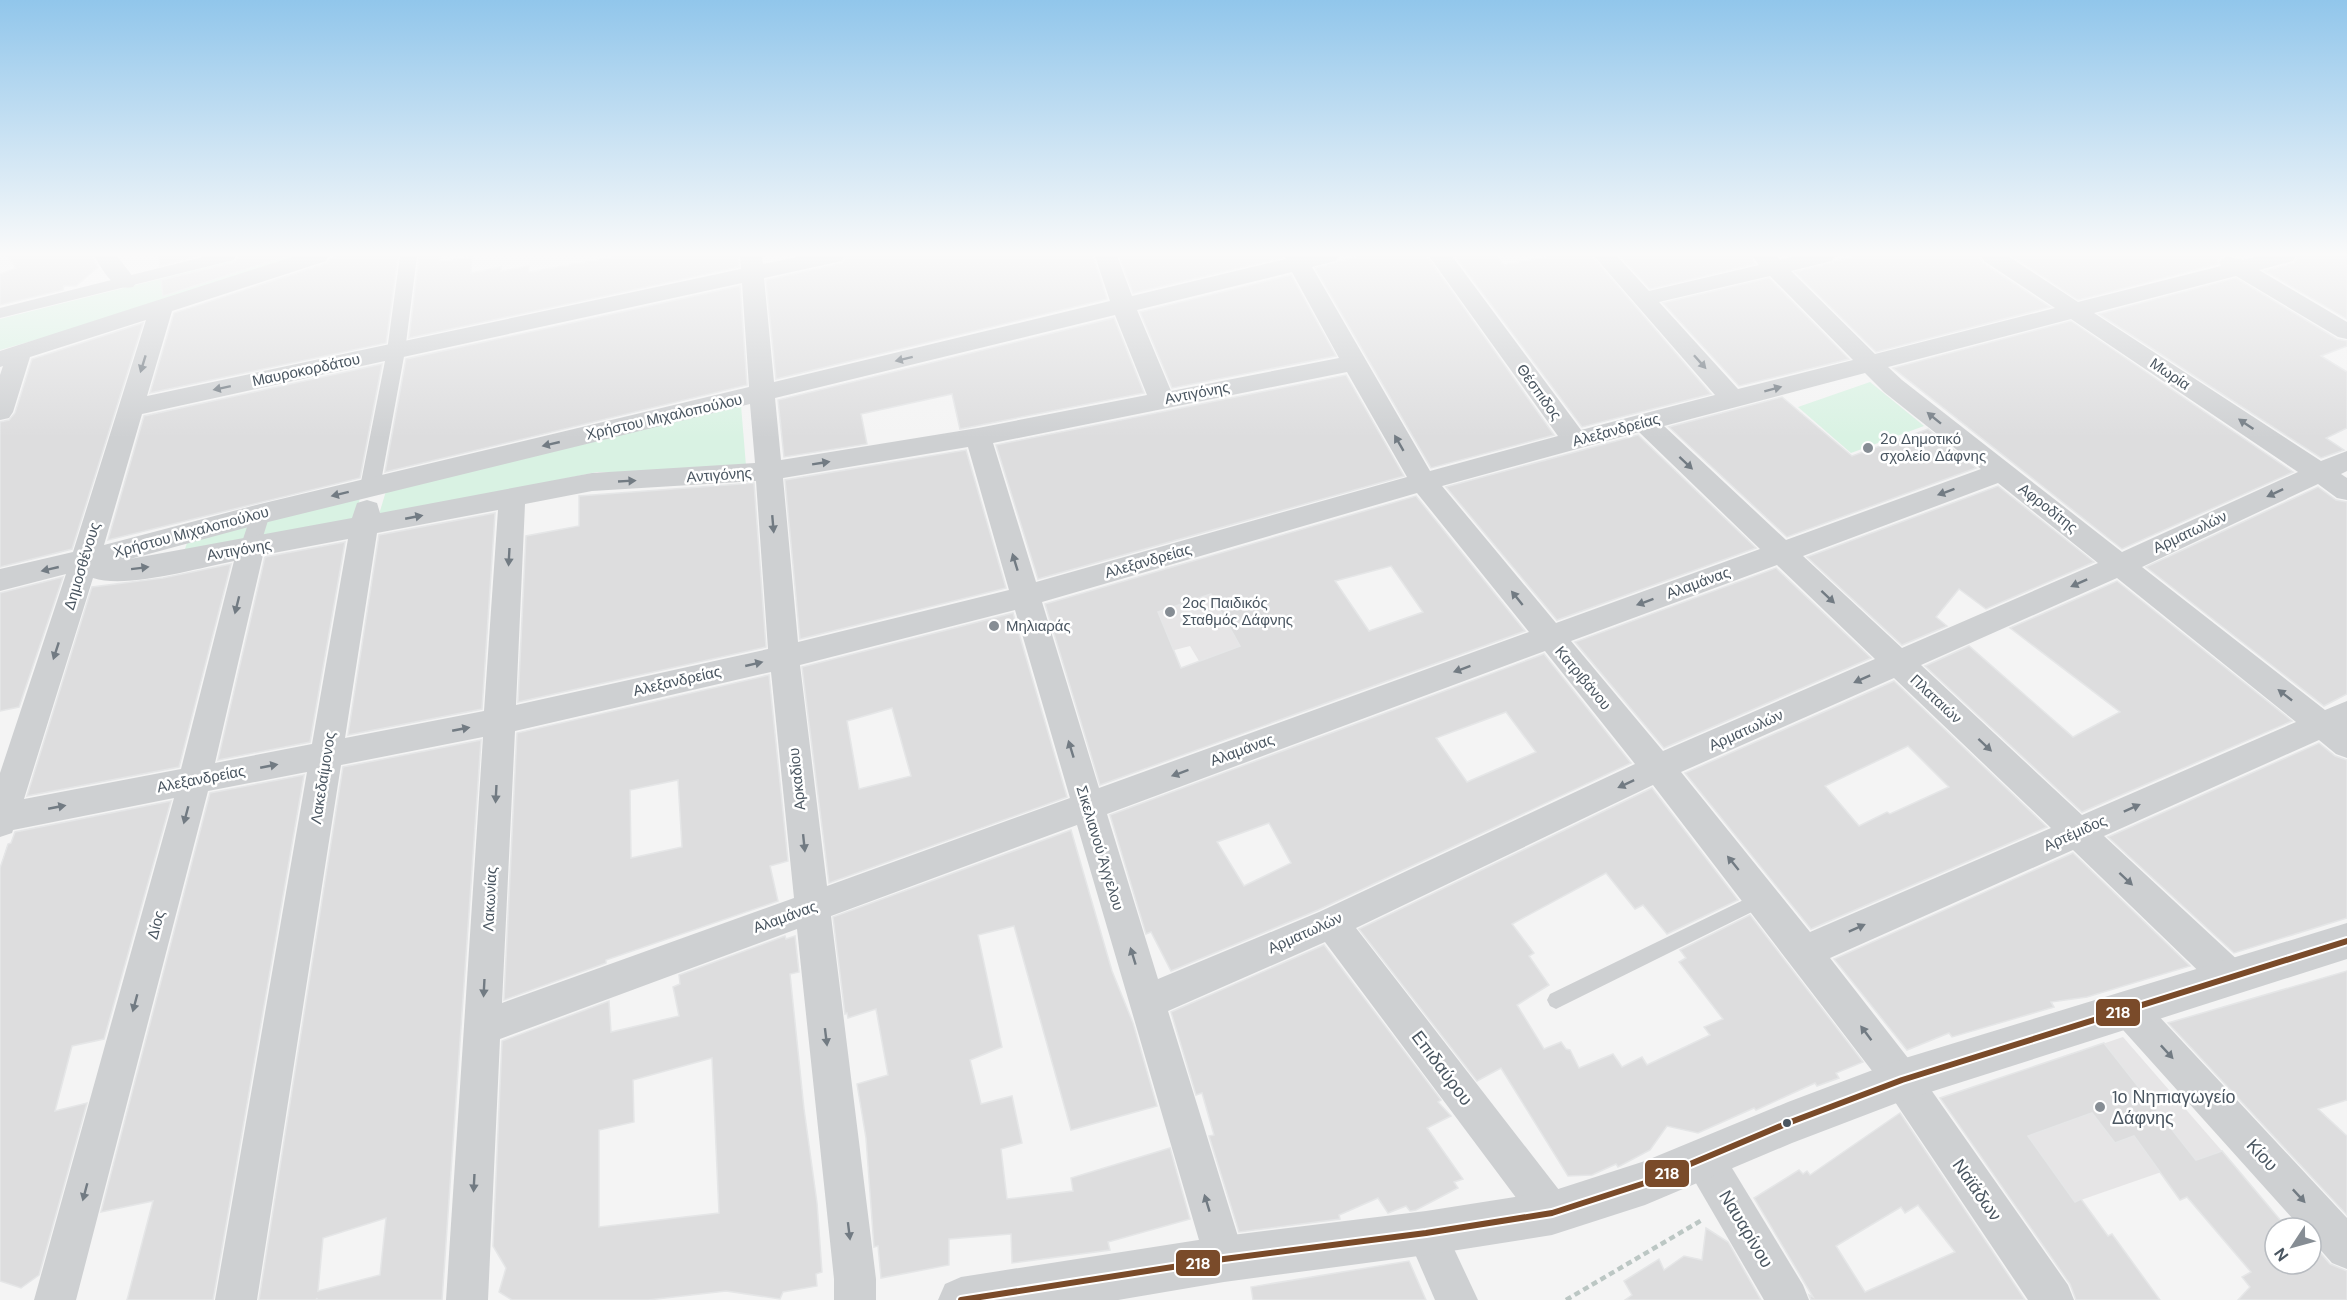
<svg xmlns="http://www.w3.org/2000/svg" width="2347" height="1300" font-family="'DM Sans',sans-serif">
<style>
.education{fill:#e6e5e6}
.green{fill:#d9f2e3}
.building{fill:#ddddde;stroke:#e5e6e7;stroke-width:1.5;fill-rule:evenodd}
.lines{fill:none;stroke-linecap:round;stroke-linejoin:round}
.path{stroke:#bcc7c4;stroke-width:4.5;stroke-dasharray:6 4;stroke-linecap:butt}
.service{fill:#ced0d2;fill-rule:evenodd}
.pedestrian{fill:#ced0d2;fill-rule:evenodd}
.minor{fill:#ced0d2;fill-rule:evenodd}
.tertiary{fill:#ced0d2;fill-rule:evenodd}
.bus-1-casing{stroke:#fff;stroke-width:10}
.bus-1{stroke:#7a4b2a;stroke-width:6}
.oneway{fill:#727b83}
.poi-dot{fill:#868d94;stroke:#fff;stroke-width:2}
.bus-dot{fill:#4a5661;stroke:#fff;stroke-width:2}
.labels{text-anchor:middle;stroke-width:5;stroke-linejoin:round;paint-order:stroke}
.street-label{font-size:15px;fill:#4a5661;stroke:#fff}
.poi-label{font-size:15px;fill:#4a5661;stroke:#fff;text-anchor:start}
.near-street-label{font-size:18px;fill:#4a5661;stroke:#fff}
.near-poi-label{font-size:18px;fill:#4a5661;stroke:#fff;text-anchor:start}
.line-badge{stroke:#fff;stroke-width:2}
.badge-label{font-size:16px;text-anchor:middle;font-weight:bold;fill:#fff}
</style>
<rect width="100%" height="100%" fill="#f4f4f4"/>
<!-- education -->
<g class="education">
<path d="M1193,561L1240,646L1199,661L1190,646L1140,659L1167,571L1165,568Z"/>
<path d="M2123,1037L2222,1151L2075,1202L2028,1136L1996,1080Z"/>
</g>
<!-- green -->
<g class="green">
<path d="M252,256H295L109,319L0,350V319Z"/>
<path d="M1870,382L1924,426L1851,453L1798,407Z"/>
<path d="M741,405L746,466L673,473L597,472L519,488L377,521L386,491Z"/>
<path d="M360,496L356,525L260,544L268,518Z"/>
<path d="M251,522L242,546L182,558L189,537Z"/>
</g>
<!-- building -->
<g class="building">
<path d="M7,256H92L98,267L76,286H64L63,290L0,305V274L16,268Z"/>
<path d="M159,256H197L160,266Z"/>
<path d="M238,256H287L163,296L161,280L235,262Z"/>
<path d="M339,256H398L386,343L150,393L174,313L327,263L330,259Z"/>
<path d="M419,256H440L439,262L472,257L471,273L501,267V271L529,266V272L620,256H738L739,267L409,338Z"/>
<path d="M847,256H1093L1107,299L776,379L766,280L842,263Z"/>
<path d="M1119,256H1282V258L1133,293Z"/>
<path d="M1360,256H1427L1554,435L1431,468L1315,268Z"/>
<path d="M1455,256H1497L1504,265L1552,256H1592L1711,394L1582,427Z"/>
<path d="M1620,256H1750L1755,264L1650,289Z"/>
<path d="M1857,256H1979L1983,263L2050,307L1876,352L1795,272Z"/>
<path d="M2012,256H2222L2217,262L2218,264L2078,300Z"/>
<path d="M2298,256H2347V319L2265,271L2294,263Z"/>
<path d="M1291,275L1336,356L1172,388L1140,312Z"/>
<path d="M1769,278L1849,359L1739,386L1663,303Z"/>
<path d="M2236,278L2337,339L2347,341V346L2321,356L2347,372V428L2326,438L2344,450L2321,458L2099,314Z"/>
<path d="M740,286L747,385L385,472L406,359Z"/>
<path d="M1114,318L1144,393L960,429L952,394L861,414L867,444L784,457L778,400Z"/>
<path d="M2071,321L2293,472L2122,549L1893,368Z"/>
<path d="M143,323L72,549L0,567V422L9,420L15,413L32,359Z"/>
<path d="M382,364L360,478L108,540L144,416Z"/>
<path d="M1346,375L1404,476L1038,579L996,445Z"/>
<path d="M1782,397L1852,456L1928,429L1976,468L1787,537L1669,427Z"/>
<path d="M1638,435L1756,548L1557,620L1446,487Z"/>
<path d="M966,450L1006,588L800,639L785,480Z"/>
<path d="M754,483L766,647L518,702L526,536L579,526V496Z"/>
<path d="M1998,486L2094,562L1986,609L1959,589L1936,617L1947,626L1902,645L1807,557Z"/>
<path d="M2318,487L2336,500L2347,502V694L2324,706L2146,567Z"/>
<path d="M1416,496L1525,631L1100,785L1045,604ZM1391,566L1423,612L1369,631L1335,581ZM1211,594L1240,646L1181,668L1158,612Z"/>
<path d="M495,513L482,709L348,735L379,535Z"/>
<path d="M345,542L310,742L218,760L265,557Z"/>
<path d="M231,564L179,767L27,796L92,587L163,578Z"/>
<path d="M1776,568L1871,658L1664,748L1575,642Z"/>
<path d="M63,577L19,707L0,711V593Z"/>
<path d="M2117,581L2292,721L2082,812L1925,666L1969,646L2073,737L2120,712L2010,628Z"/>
<path d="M1013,613L1067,797L829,883L802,667ZM892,708L911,776L859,789L847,721Z"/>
<path d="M1544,654L1631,763L1318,910L1171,971L1151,932L1146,934L1110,815ZM1506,712L1536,752L1467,782L1436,738ZM1269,823L1291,863L1244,886L1217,842Z"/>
<path d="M769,675L788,861L770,866L778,901L606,960V963L504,1000L517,733ZM678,780L682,847L631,858L630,790Z"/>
<path d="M1894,681L2047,827L1811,929L1685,773ZM1908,746L1949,787L1890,814L1887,812L1859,826L1825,786Z"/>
<path d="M481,740L442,1300H317V1298L316,1300H259L343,767ZM386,1218L380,1275L318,1291L323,1238Z"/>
<path d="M2319,743L2335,756L2347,760V918L2234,953L2108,837Z"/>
<path d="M304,775L213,1300H127L153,1201L101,1212L210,793Z"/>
<path d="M1652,788L1738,900L1667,934L1643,905L1635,909L1606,873L1512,924L1534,953L1529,956L1549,985L1517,1005L1544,1049L1561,1042L1566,1049L1570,1050L1579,1068L1613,1054L1622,1067L1642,1057L1647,1065L1710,1035L1704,1027L1723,1019L1679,962L1686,958L1680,950L1750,915L1863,1062L1836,1073L1839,1078L1817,1086L1815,1083L1756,1110L1754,1108L1698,1133L1667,1126L1650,1150L1618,1167L1616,1164L1592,1175L1568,1176L1501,1068L1477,1081L1359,929Z"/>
<path d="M171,801L104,1039L72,1046L55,1111L87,1103L39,1275L21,1288L0,1281V868L8,844L11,843L15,832Z"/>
<path d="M1071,830L1112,971L1133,1023L1157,1106L1071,1130L1014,926L978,935L1002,1047L970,1060L981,1104L1012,1096L1022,1143L1001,1149L1007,1199L1073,1191L1071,1178L1170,1148L1190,1219L1108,1242L1110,1250L1012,1263L1011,1234L949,1239V1265L881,1278L878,1246L874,1247L866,1138L857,1084L888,1075L876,1009L848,1018L847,1013L845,1014L833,917Z"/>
<path d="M2073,853L2190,966L2087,997L2051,1002L2054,1007L1952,1037L1949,1033L1907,1050L1834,959Z"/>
<path d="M785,936L786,939L795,936L799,972L790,974L804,1109L817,1203L822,1272L816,1274L817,1286L783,1292L780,1299L726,1291L648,1300H512L499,1292L506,1268L493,1246L502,1041L609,1001L611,1032L679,1016L673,987L680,984L679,975ZM712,1058L719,1213L599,1227V1130L634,1122L633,1080Z"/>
<path d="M1324,945L1441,1100L1438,1102L1451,1116L1427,1128L1463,1179L1454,1182L1458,1188L1416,1210L1410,1211L1406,1206L1388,1213L1378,1198L1339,1215L1340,1219L1239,1232L1209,1136L1214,1135L1202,1093L1196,1095L1171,1012Z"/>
<path d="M2347,971V1100L2318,1109L2347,1136V1215L2168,1023Z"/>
<path d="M2104,1043L2196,1160L2222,1151L2287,1228H2275V1264H2311V1242L2330,1264L2347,1271V1300H2238L2250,1287L2242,1277L2251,1272L2187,1197L2180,1200L2134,1136L2115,1143L2092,1113L2028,1136L2075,1202L2081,1199L2108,1236L2112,1234L2160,1300H2076L2070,1284L1940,1098Z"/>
<path d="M1900,1113L2025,1300H1811L1809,1295L1813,1297L1754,1198L1799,1170L1803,1174L1807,1171L1810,1175ZM1918,1205L1955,1252L1865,1292L1836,1246L1901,1207L1905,1213Z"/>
<path d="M1706,1228L1728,1242L1761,1300H1625L1632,1295L1624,1281L1659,1259L1664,1270L1684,1256L1702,1260Z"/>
<path d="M1409,1261L1426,1300H1253L1251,1287Z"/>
</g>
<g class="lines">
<!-- path -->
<path class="path" d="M1566,1300L1702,1220"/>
<!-- service -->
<path class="service" d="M1762,891L1768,894L1771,899L1768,904L1562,1006L1556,1009L1550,1006L1547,1000L1550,994Z"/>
<!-- pedestrian -->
<g class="pedestrian">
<path d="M207,256H236L234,260L0,318V308Z"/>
<path d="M400,256H417L405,351L380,487L377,492L370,494L363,492L360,487L387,351Z"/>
<path d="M260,507L267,509L270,514L258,553L251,556L244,553L240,548L253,509Z"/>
</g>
<!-- minor -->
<g class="minor">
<path d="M94,256H117L137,282L133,287C113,292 104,271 94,256Z"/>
<path d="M295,256H329L326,261L172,311L147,396L741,269L740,256H762L763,264L802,256H845L842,261L764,278L774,382L1110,301L1095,256H1117L1132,296L1286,259L1284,256H1339L1336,261L1312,267L1430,471L1558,436L1429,256H1452L1581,430L1715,395L1594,256H1617L1649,291L1759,265L1752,256H1776L1780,260L1795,256H1835L1832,261L1791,271L1875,354L2055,308L1984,261L1981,256H2008L2078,302L2221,266L2219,262L2226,256L2243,260L2258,256H2296L2293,261L2259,270L2347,322V339L2338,337L2236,276L2094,313L2321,461L2347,451V471L2341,474L2347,478V500L2337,498L2318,484L2142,567L2325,710L2347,701V758L2336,754L2319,740L2104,836L2242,964L2247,976L2242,988L2229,993L2216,988L2073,850L1830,958L1915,1067L2068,1285L2074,1300H2028L1889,1093L1653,785L1356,928L1566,1199L1572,1213L1566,1227L1552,1233L1538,1227L1325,942L1168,1011L1245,1259L1239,1274L1224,1280L1209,1274L1077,825L831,916L876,1279V1300H834V1279L797,929L500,1039L488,1300H446L483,737L341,765L257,1300H215L307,772L208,791L76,1300H34L174,798L13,830L12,833L0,837V773L66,574L0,591V569L73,552L146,320L30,357L13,412L9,418L0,420V375L3,366L0,367V351ZM1292,272L1339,358L1171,391L1137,310ZM1770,276L1853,360L1738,389L1659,302ZM742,283L749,387L260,504L104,545L142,414ZM1115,315L1147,395L978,428L781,460L775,398ZM2071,319L2298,472L2122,552L1902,380L1888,367ZM1347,372L1407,477L1036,582L993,443ZM1865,373L1884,392L1981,469L1786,540L1664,426ZM750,404L755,463L592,473L380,513L377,503L367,500L357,503L352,518L130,559L260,524ZM1639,432L1760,549L1556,623L1442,486ZM968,447L1009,590L798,642L783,478ZM756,481L768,649L516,705L525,504L592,491ZM1998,483L2098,563L1902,648L1803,556ZM1417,493L1529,632L1099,788L1042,602ZM498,510L484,711L345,738L377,533ZM348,539L312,744L215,763L263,555ZM234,561L181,769L24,799L93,578C127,589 198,568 234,561ZM1777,565L1875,659L1663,751L1571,641ZM2117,578L2296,722L2082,815L1921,665ZM1015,610L1070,798L827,886L800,665ZM1545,651L1635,764L1319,912L1158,979L1107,814ZM771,672L794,898L502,1003L515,731ZM1894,678L2051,828L1810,932L1681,772Z"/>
<path d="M2128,992L2141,997L2347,1218V1269L2332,1263L2311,1239V1228H2301L2115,1021L2110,1009L2115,997Z"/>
<path d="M1704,1139L1718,1145L1803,1285L1809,1300H1764L1690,1173L1684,1159L1690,1145Z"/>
<path d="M1426,1213L1440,1219L1478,1300H1435L1406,1233L1412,1219Z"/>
</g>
<!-- tertiary -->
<path class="tertiary" d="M2347,923V959L1902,1101L1792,1143L1645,1205L1552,1235L1426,1255L1224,1282L1118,1300H938L945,1284L961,1277L1224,1236L1426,1211L1552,1191L1645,1161L1788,1102L1902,1059Z"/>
<!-- bus-1 casing -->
<g class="bus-1-casing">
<path id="bus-1" d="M961,1300L1224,1259L1426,1233L1552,1213L1645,1183L1788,1123L1902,1080L2347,941"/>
</g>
<!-- bus-1 -->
<use href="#bus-1" class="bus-1"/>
</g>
<!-- one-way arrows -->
<defs><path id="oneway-solid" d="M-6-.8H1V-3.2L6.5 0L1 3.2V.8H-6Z" transform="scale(1.5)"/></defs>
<g class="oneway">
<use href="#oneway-solid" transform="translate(904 359) rotate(166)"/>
<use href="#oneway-solid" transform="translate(1700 362) rotate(48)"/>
<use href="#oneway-solid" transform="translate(143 364) rotate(107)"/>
<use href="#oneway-solid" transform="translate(222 388) rotate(168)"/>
<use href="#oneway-solid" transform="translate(1773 389) rotate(-15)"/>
<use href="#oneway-solid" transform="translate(1934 418) rotate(-141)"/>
<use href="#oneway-solid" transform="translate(2246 424) rotate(-146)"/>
<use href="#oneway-solid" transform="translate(1399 443) rotate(-120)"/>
<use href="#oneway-solid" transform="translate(551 444) rotate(167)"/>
<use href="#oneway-solid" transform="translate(821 463) rotate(-9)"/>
<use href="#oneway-solid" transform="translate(1686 463) rotate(43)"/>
<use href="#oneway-solid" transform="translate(627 481) rotate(-3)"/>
<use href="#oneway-solid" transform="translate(1946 492) rotate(160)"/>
<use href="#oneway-solid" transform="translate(2275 493) rotate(155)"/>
<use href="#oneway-solid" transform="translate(340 494) rotate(166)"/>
<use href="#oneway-solid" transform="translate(414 517) rotate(-11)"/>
<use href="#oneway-solid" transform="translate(773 524) rotate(85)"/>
<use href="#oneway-solid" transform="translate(509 557) rotate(93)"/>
<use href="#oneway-solid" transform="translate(1015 562) rotate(-107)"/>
<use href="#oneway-solid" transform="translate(140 568) rotate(-7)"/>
<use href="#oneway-solid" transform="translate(50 569) rotate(167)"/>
<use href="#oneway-solid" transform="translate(2079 583) rotate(156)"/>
<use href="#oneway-solid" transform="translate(1828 597) rotate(43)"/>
<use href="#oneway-solid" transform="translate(1517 598) rotate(-129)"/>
<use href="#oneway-solid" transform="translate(1645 602) rotate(160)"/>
<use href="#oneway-solid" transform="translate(237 605) rotate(104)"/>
<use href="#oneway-solid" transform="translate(56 651) rotate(108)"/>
<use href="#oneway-solid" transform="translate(754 664) rotate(-13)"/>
<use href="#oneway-solid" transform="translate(1462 669) rotate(160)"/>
<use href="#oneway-solid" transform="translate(1862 679) rotate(156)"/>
<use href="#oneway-solid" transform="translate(2285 695) rotate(-142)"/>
<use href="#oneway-solid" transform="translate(461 729) rotate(-11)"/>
<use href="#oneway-solid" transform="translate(1985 745) rotate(43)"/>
<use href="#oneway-solid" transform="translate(1071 749) rotate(-107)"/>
<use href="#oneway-solid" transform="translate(269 766) rotate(-11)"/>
<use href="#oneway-solid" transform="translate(1180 773) rotate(160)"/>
<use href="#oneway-solid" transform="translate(1626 784) rotate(155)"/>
<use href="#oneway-solid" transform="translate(496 794) rotate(93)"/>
<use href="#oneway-solid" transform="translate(57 807) rotate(-11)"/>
<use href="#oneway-solid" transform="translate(2132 808) rotate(-24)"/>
<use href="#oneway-solid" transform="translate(186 815) rotate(105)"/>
<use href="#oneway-solid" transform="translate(804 843) rotate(84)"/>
<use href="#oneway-solid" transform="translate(1733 863) rotate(-129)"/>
<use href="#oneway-solid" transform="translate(2126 879) rotate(43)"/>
<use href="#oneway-solid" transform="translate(1857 928) rotate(-24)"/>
<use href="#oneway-solid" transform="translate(1133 956) rotate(-107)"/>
<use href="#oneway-solid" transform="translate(484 988) rotate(93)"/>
<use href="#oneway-solid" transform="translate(135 1003) rotate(105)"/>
<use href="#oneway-solid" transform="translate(1866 1033) rotate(-127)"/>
<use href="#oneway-solid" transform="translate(826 1037) rotate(83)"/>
<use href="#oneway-solid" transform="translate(2167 1052) rotate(47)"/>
<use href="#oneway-solid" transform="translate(474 1183) rotate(93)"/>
<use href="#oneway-solid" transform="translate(85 1192) rotate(105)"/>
<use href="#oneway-solid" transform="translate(2299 1196) rotate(47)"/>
<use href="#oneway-solid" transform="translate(1207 1203) rotate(-107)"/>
<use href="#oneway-solid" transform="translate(849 1231) rotate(83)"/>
</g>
<!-- sky -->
<linearGradient id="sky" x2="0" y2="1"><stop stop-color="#91c6eb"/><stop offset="0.58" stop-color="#fafafa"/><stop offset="1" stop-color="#fafafa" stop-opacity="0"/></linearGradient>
<rect width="2347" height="438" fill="url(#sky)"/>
<!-- markers -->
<g class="poi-dot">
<circle cx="1868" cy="448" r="6"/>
<circle cx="1170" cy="612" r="6"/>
<circle cx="994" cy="626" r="6"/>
<circle cx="2100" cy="1107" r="6"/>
</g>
<circle class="bus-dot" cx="1787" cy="1123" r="5"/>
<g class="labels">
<!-- street labels -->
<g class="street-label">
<text transform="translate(306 370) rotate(-12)" y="5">Μαυροκορδάτου</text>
<text transform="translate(2170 374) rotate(34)" y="5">Μωρία</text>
<text transform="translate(1539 392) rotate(54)" y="5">Θέσπιδος</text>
<text transform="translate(1197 393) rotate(-11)" y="5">Αντιγόνης</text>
<text transform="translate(664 417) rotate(-13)" y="5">Χρήστου Μιχαλοπούλου</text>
<text transform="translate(1616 430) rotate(-15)" y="5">Αλεξανδρείας</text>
<text transform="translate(719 475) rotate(-4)" y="5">Αντιγόνης</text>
<text transform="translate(2048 508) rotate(38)" y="5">Αφροδίτης</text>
<text transform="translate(191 532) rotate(-15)" y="5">Χρήστου Μιχαλοπούλου</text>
<text transform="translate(2190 532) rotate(-25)" y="5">Αρματωλών</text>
<text transform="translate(239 550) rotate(-10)" y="5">Αντιγόνης</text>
<text transform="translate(1148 561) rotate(-16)" y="5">Αλεξανδρείας</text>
<text transform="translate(82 566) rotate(-73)" y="5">Δημοσθένους</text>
<text transform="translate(1698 583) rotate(-20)" y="5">Αλαμάνας</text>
<text transform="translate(1583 678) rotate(50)" y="5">Κατριβάνου</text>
<text transform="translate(677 681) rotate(-13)" y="5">Αλεξανδρείας</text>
<text transform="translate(1936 699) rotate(43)" y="5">Πλαταιών</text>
<text transform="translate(1746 730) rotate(-24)" y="5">Αρματωλών</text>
<text transform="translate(1242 750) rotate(-20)" y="5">Αλαμάνας</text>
<text transform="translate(323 778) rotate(-81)" y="5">Λακεδαίμονος</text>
<text transform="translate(201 779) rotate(-11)" y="5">Αλεξανδρείας</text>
<text transform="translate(797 779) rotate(-96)" y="5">Αρκαδίου</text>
<text transform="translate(2075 833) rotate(-24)" y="5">Αρτέμιδος</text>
<text transform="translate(1100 848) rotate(73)" y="5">Σικελιανού Άγγελου</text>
<text transform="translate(490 899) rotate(-87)" y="5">Λακωνίας</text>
<text transform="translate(785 917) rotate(-20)" y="5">Αλαμάνας</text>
<text transform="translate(156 925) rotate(-75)" y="5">Δίος</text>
<text transform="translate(1305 933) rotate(-24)" y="5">Αρματωλών</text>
</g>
<!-- poi labels -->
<g class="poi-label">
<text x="1880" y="444">2ο Δημοτικό<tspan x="1880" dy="17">σχολείο Δάφνης</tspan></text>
<text x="1182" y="608">2ος Παιδικός<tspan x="1182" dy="17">Σταθμός Δάφνης</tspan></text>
<text x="1006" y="631">Μηλιαράς</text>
</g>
<!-- near-street labels -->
<g class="near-street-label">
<text transform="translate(1442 1068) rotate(53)" y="6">Επιδαύρου</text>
<text transform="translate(2262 1155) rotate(47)" y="6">Κίου</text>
<text transform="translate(1977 1190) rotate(55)" y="6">Ναϊάδων</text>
<text transform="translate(1746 1229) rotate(59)" y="6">Ναυαρίνου</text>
</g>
<!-- near-poi labels -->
<g class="near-poi-label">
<text x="2112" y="1103">1ο Νηπιαγωγείο<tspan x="2112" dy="21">Δάφνης</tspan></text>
</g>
</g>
<g class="line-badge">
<rect x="2095" y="998" width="46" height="29" rx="6" fill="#7a4b2a"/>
<rect x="1644" y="1159" width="46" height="29" rx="6" fill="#7a4b2a"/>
<rect x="1175" y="1249" width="46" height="28" rx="6" fill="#7a4b2a"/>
</g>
<g class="badge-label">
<text x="2118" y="1018">218</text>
<text x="1667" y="1179">218</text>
<text x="1198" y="1269">218</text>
</g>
<!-- north arrow -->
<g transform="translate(2293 1246) rotate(234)"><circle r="28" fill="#ffffff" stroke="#b7bbc0" stroke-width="1.5"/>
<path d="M0-4.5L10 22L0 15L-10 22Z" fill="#868d94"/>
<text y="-9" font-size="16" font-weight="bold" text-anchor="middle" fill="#4a5661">N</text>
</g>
</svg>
